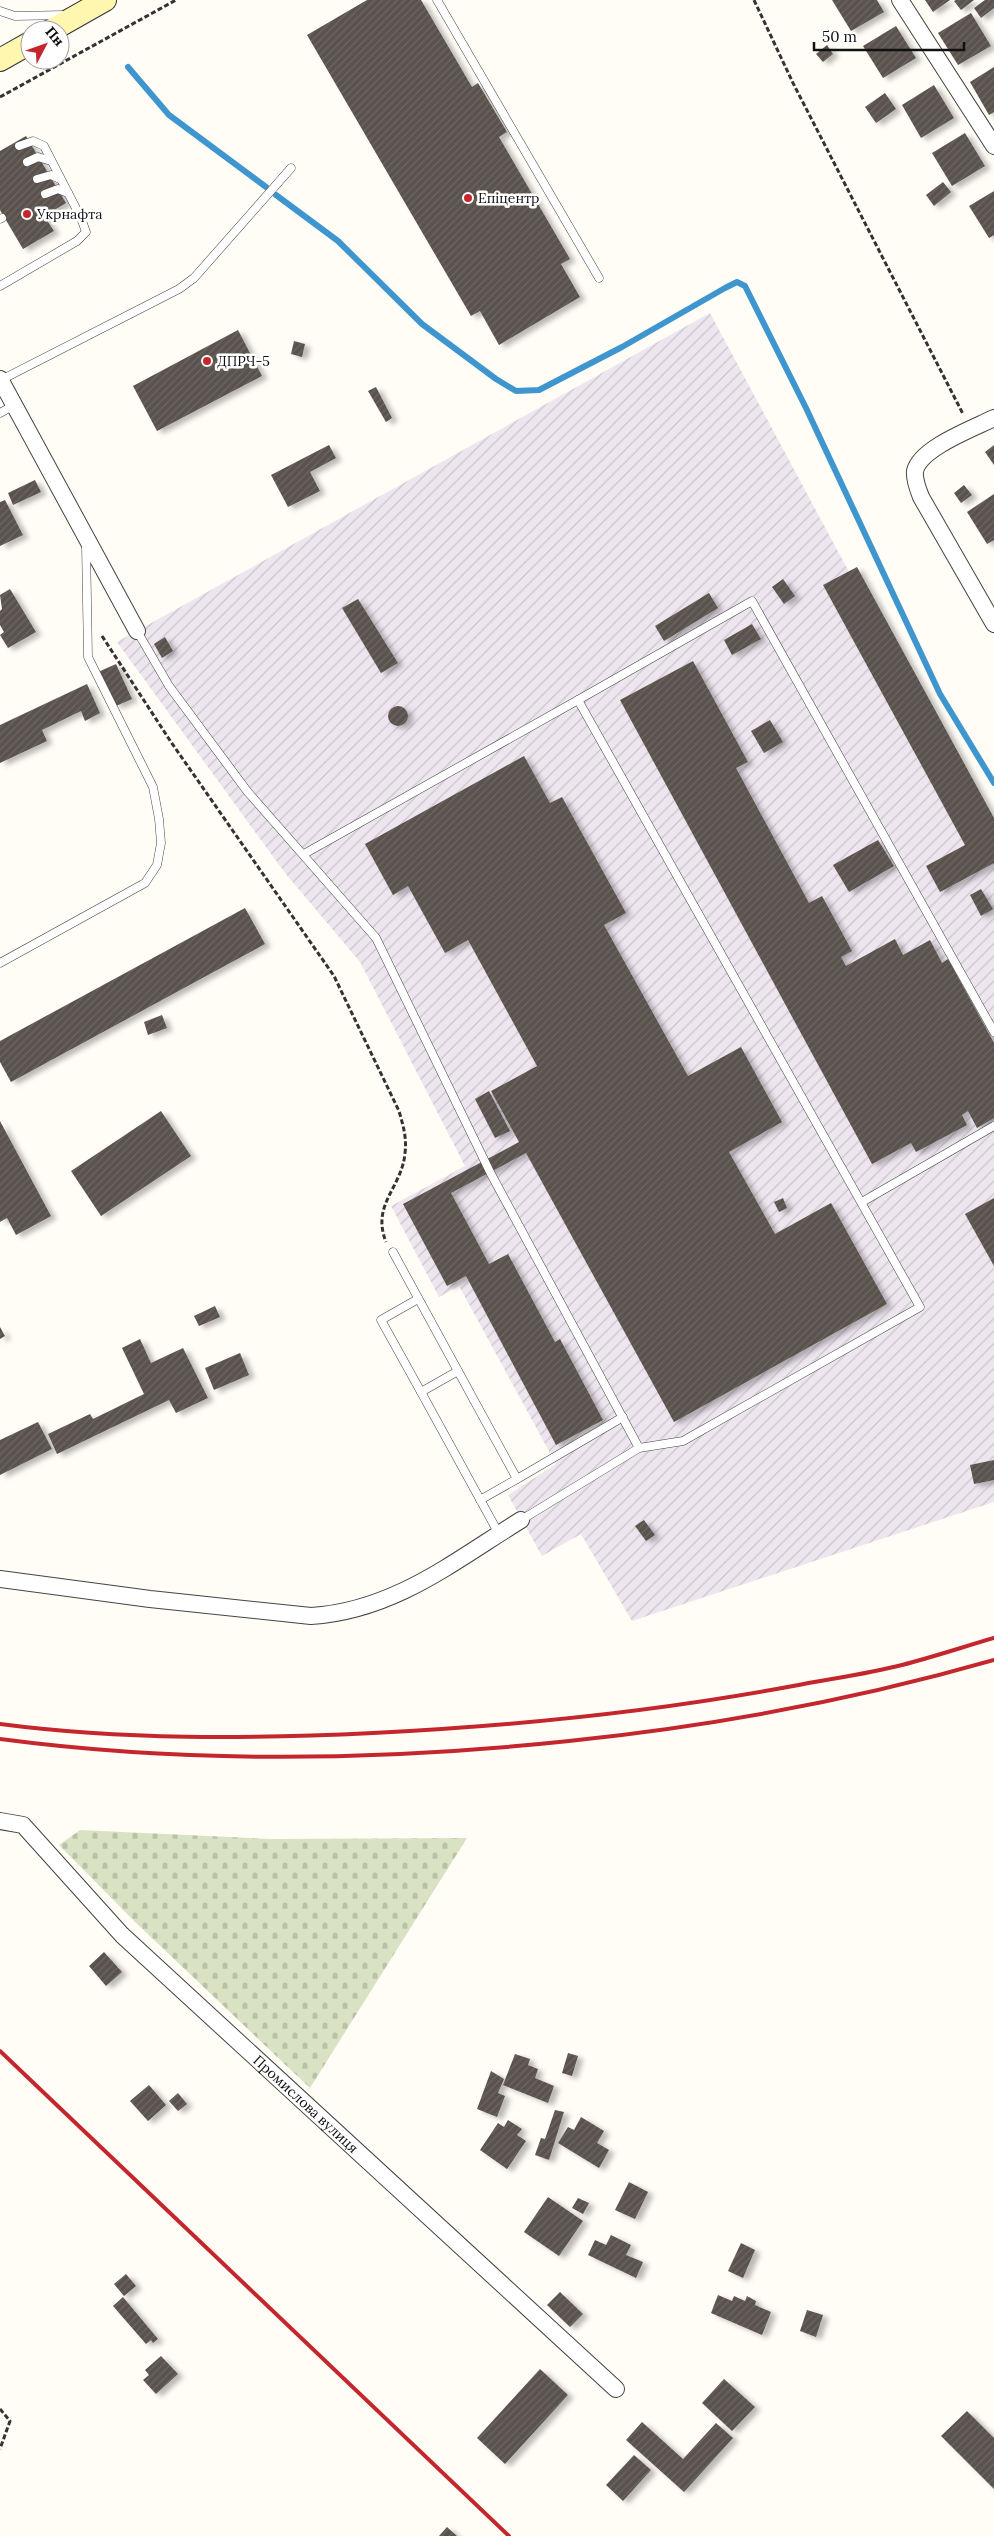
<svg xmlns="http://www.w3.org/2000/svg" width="994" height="2536" font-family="Lora,serif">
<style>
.industrial{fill:url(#industrial-furrows)}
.cemetery{fill:url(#cemetery-stones)}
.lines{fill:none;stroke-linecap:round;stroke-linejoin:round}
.stream{stroke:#3f96cf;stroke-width:6}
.building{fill:url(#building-hatch);filter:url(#shadow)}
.lane-casing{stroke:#444;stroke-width:9}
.street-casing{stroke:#444;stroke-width:18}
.secondary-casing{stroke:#333;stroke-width:24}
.path{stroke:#333;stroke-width:3;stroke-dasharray:5 2.5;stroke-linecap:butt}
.lane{stroke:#fff;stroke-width:8}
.street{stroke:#fff;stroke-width:16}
.secondary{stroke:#fff6b0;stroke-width:22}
.rail{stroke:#c4262e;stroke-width:4}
.poi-dot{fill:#c4262e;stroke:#fff;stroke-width:2}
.labels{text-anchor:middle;stroke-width:5;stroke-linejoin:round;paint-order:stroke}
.poi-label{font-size:14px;fill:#111;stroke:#fff;text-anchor:start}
.street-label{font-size:14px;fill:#111;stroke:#fff}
</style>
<defs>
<pattern id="industrial-furrows" width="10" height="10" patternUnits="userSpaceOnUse" patternTransform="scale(1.25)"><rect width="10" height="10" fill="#eee6ef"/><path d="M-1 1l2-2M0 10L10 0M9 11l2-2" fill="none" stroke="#cbc4cc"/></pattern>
<pattern id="cemetery-stones" width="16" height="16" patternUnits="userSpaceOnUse" patternTransform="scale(1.25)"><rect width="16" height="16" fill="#d9e3c4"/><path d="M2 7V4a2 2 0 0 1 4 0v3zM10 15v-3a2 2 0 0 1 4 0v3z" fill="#b9c2a7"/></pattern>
<pattern id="building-hatch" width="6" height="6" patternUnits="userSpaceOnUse" patternTransform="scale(1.25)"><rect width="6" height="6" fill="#5a524d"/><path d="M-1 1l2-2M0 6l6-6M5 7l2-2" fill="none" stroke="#6d6662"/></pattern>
<filter id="shadow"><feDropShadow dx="5.5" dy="3" stdDeviation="2.5" flood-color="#0004"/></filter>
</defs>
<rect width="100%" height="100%" fill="#fffdf5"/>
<!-- industrial -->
<path class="industrial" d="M710,313L994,842V1502L632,1621L581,1534L542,1556L508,1495L556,1464L459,1286L439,1297L391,1206L465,1166L360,962L285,873L117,642Z"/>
<!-- cemetery -->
<path class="cemetery" d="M80,1830L272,1839L467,1838L310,2088L135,1922L59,1845Z"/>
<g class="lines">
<!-- stream -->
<g class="stream">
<path d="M128,67L169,115L266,187"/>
<path d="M276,195L338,241L422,324L496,379L516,391L539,390L622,347L725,288L737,282L745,286L806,408L940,694L994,783"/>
</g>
</g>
<!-- building -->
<g class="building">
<path d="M367,0H421L472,87L478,83L507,132L499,137L570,259L561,264L580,297L499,345L480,311L471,316L307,35Z"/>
<path d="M832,0H877L884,12L851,31Z"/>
<path d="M925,0H950L933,12Z"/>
<path d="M956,0H974L961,10L954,1Z"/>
<path d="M985,0H994V8L981,18L974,8Z"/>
<path d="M971,13L991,46L958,65L938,33Z"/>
<path d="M896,26L916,58L883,78L863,46Z"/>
<path d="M827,45L833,54L823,62L816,54Z"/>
<path d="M994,67V112L989,115L970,82Z"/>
<path d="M934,85L954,118L921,138L902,105Z"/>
<path d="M885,93L896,109L876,123L865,107Z"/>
<path d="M965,133L985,166L952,186L932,153Z"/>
<path d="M26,136L66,203L44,216L54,231L23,249L0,210V151Z"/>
<path d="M943,182L951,192L934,206L926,195Z"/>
<path d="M994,191V235L989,238L969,206Z"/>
<path d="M238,330L262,376L157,431L133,386Z"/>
<path d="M294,341L305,344L302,357L291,354Z"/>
<path d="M376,387L392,418L386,422L368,391Z"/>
<path d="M329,445L336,458L310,472L320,491L288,507L271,475Z"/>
<path d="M994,445V465L985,452Z"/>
<path d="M35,480L41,492L13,505L8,493Z"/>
<path d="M964,485L972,495L961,503L954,493Z"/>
<path d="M994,494V540L987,544L967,512Z"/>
<path d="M5,500L23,535L0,546V502Z"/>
<path d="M857,567L994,818V863L940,892L926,866L965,845L823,585Z"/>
<path d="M783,579L795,596L784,604L772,587Z"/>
<path d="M10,589L36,632L8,648L0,635L4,632L0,625V611L2,609L0,595Z"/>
<path d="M709,593L718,608L664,641L655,626Z"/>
<path d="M358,599L398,663L381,673L342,608Z"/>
<path d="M752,624L761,639L732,655L724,640Z"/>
<path d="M165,637L173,651L162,658L154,644Z"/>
<path d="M693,661L748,762L736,768L809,903L822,896L852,951L841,957L846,966L895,939L903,955L930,940L942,963L948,959L994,1043V1118L977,1128L968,1111L962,1115L967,1125L916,1152L911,1143L872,1164L620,700Z"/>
<path d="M116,664L132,699L116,706L98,672Z"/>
<path d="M87,684L100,713L85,721L81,711L42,730L47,741L0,763V725Z"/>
<circle cx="398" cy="716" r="10"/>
<path d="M770,720L783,742L764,753L751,731Z"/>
<path d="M524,756L550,803L562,797L626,913L604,925L688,1076L741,1047L782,1122L729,1152L775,1234L831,1203L887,1304L674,1422L526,1153L451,1193L489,1264L508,1254L555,1342L560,1339L603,1420L556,1445L466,1276L447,1286L403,1204L519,1142L491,1091L537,1066L468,940L445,953L408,886L393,895L365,844Z"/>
<path d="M878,840L894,866L849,892L833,865Z"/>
<path d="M981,889L993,909L981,916L970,895Z"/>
<path d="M245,908L265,944L11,1082L0,1062V1041Z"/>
<path d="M162,1015L167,1028L148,1035L144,1022Z"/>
<path d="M489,1091L510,1131L495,1138L475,1099Z"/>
<path d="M161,1111L191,1156L101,1216L71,1171Z"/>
<path d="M0,1121L51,1216L16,1235L7,1218L0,1222Z"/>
<path d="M783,1198L787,1208L779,1212L774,1202Z"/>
<path d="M994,1198V1266L965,1214Z"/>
<path d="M215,1306L220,1317L199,1326L194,1316Z"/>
<path d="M0,1327L5,1336L0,1339Z"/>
<path d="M140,1339L151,1363L183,1348L208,1398L176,1413L169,1400L57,1454L48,1434L90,1414L93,1419L144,1394L122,1348Z"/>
<path d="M240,1353L249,1375L214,1390L205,1368Z"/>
<path d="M38,1422L52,1449L0,1475V1440Z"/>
<path d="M994,1460V1480L974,1484L970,1465Z"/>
<path d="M644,1520L655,1535L646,1541L635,1526Z"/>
<path d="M104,1952L122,1972L106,1986L89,1966Z"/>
<path d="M568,2053L578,2056L572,2076L562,2073Z"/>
<path d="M515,2054L530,2059L528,2065L538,2069L535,2078L554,2086L548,2103L503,2085Z"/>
<path d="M491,2071L504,2079L498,2093L505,2096L497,2117L477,2109Z"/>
<path d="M149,2085L166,2105L148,2121L130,2101Z"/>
<path d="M178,2093L187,2104L178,2111L169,2101Z"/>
<path d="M555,2110L564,2112L549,2160L535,2155L541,2138L545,2139Z"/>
<path d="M581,2117L604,2131L597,2143L609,2150L599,2168L558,2143L568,2127L574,2130Z"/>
<path d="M508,2120L522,2129L517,2135L526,2141L507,2169L480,2150L498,2123L504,2127Z"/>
<path d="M629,2182L648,2192L635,2219L615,2210Z"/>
<path d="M548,2197L583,2221L559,2256L524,2232Z"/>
<path d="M578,2198L589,2203L583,2214L572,2208Z"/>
<path d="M611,2235L631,2245L626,2255L643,2262L636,2278L588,2255L595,2240L606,2245Z"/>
<path d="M741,2243L755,2250L743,2278L728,2271Z"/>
<path d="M126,2274L136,2286L124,2296L114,2284Z"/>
<path d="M560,2292L583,2314L570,2327L547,2305Z"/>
<path d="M718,2295L732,2301L734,2296L745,2301L747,2296L756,2301L755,2305L771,2312L762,2335L711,2313Z"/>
<path d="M123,2297L158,2339L153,2343L151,2340L146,2344L113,2306Z"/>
<path d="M807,2310L823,2315L816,2337L800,2331Z"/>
<path d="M161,2356L178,2374L156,2394L143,2380L149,2375L145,2370Z"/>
<path d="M540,2369L568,2395L505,2464L477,2438Z"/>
<path d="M724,2379L755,2407L732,2431L702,2403Z"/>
<path d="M967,2411L994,2438V2489L941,2436Z"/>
<path d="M642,2422L683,2459L716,2423L733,2438L684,2492L626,2440Z"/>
<path d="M634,2455L651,2470L623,2501L606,2485Z"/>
<path d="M447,2527L457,2536H439Z"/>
</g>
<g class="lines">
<!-- lane casing -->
<g class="lane-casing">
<g id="lane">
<path d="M437,0L599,278"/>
<path d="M0,11L15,16L65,15"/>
<path d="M27,162L38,157L51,161"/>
<path d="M37,179L51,175L60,179"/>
<path d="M45,194L58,189L68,193"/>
<path d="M0,219L2,218"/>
<path d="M0,286L77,241L86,232L81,218L44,146L33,141L19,146"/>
<path d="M1,380L179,289L194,278L291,168"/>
<path d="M0,413L14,405"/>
<path d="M137,631L169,686L247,791L376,938L491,1174L639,1448L521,1520"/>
<path d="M578,700L752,601L994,1032"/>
<path d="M304,854L578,700L920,1307L683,1441L639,1448"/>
<path d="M0,963L145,883L157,865L161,843L159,819L153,787L88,657L86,545"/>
<path d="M862,1202L994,1126"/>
<path d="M393,1252L458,1371L421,1392L381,1320L418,1299"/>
<path d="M458,1371L517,1479L480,1500"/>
<path d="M421,1392L499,1534"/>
<path d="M517,1479L623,1417"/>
</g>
</g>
<!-- street casing -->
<g class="street-casing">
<g id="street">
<path d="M900,0L994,146"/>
<path d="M0,379L137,631"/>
<path d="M994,418C974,428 920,448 915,471C914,480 918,489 921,497L994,624"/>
<path d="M0,1579L150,1599L311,1616C393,1611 453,1562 521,1520"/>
<path id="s1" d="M0,1821L23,1825L122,1935L616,2389"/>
</g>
</g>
<!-- secondary casing -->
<g class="secondary-casing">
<g id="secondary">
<path d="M52,30L105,0"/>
<path d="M0,60L30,43"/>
</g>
</g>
<!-- path -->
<g class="path">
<path d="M754,0L793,83L963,414"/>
<path d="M0,97L176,0"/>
<path d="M102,636L171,742L334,976L399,1111C403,1125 407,1138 405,1153C402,1188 371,1204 386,1242"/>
<path d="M0,2409L10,2421L0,2449"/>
</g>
<!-- lane -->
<use href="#lane" class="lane"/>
<!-- street -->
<use href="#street" class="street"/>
<!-- secondary -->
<use href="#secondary" class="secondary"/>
<!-- rail -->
<g class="rail">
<path d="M0,1724C123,1740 249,1739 373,1733C514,1726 654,1712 793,1686C829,1679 867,1674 902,1665C933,1657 963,1647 994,1638"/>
<path d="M0,1739C189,1764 380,1761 569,1741C713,1726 855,1700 994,1660"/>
<path d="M0,2051L509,2536"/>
</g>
</g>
<!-- markers -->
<g class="poi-dot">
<circle cx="468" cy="198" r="5"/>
<circle cx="27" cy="214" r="5"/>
<circle cx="207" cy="361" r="5"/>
</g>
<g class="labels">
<!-- poi labels -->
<g class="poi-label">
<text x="478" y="203">Епіцентр</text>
<text x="37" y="219">Укрнафта</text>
<text x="217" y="366">ДПРЧ-5</text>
</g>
<!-- street labels -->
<g class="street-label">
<text dy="5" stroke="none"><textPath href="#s1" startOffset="421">Промислова вулиця</textPath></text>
</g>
</g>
<!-- north arrow -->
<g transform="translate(45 45) rotate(49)"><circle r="24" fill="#ffffff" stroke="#a0a0a0"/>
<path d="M0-4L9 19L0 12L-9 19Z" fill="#c4262e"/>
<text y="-8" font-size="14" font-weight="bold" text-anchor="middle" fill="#111111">Пн</text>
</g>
<!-- scale -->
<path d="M814 42v8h150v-8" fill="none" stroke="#111111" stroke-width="2.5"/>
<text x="822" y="42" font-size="15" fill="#111111" stroke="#ffffff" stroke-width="4" paint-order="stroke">50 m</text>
</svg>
